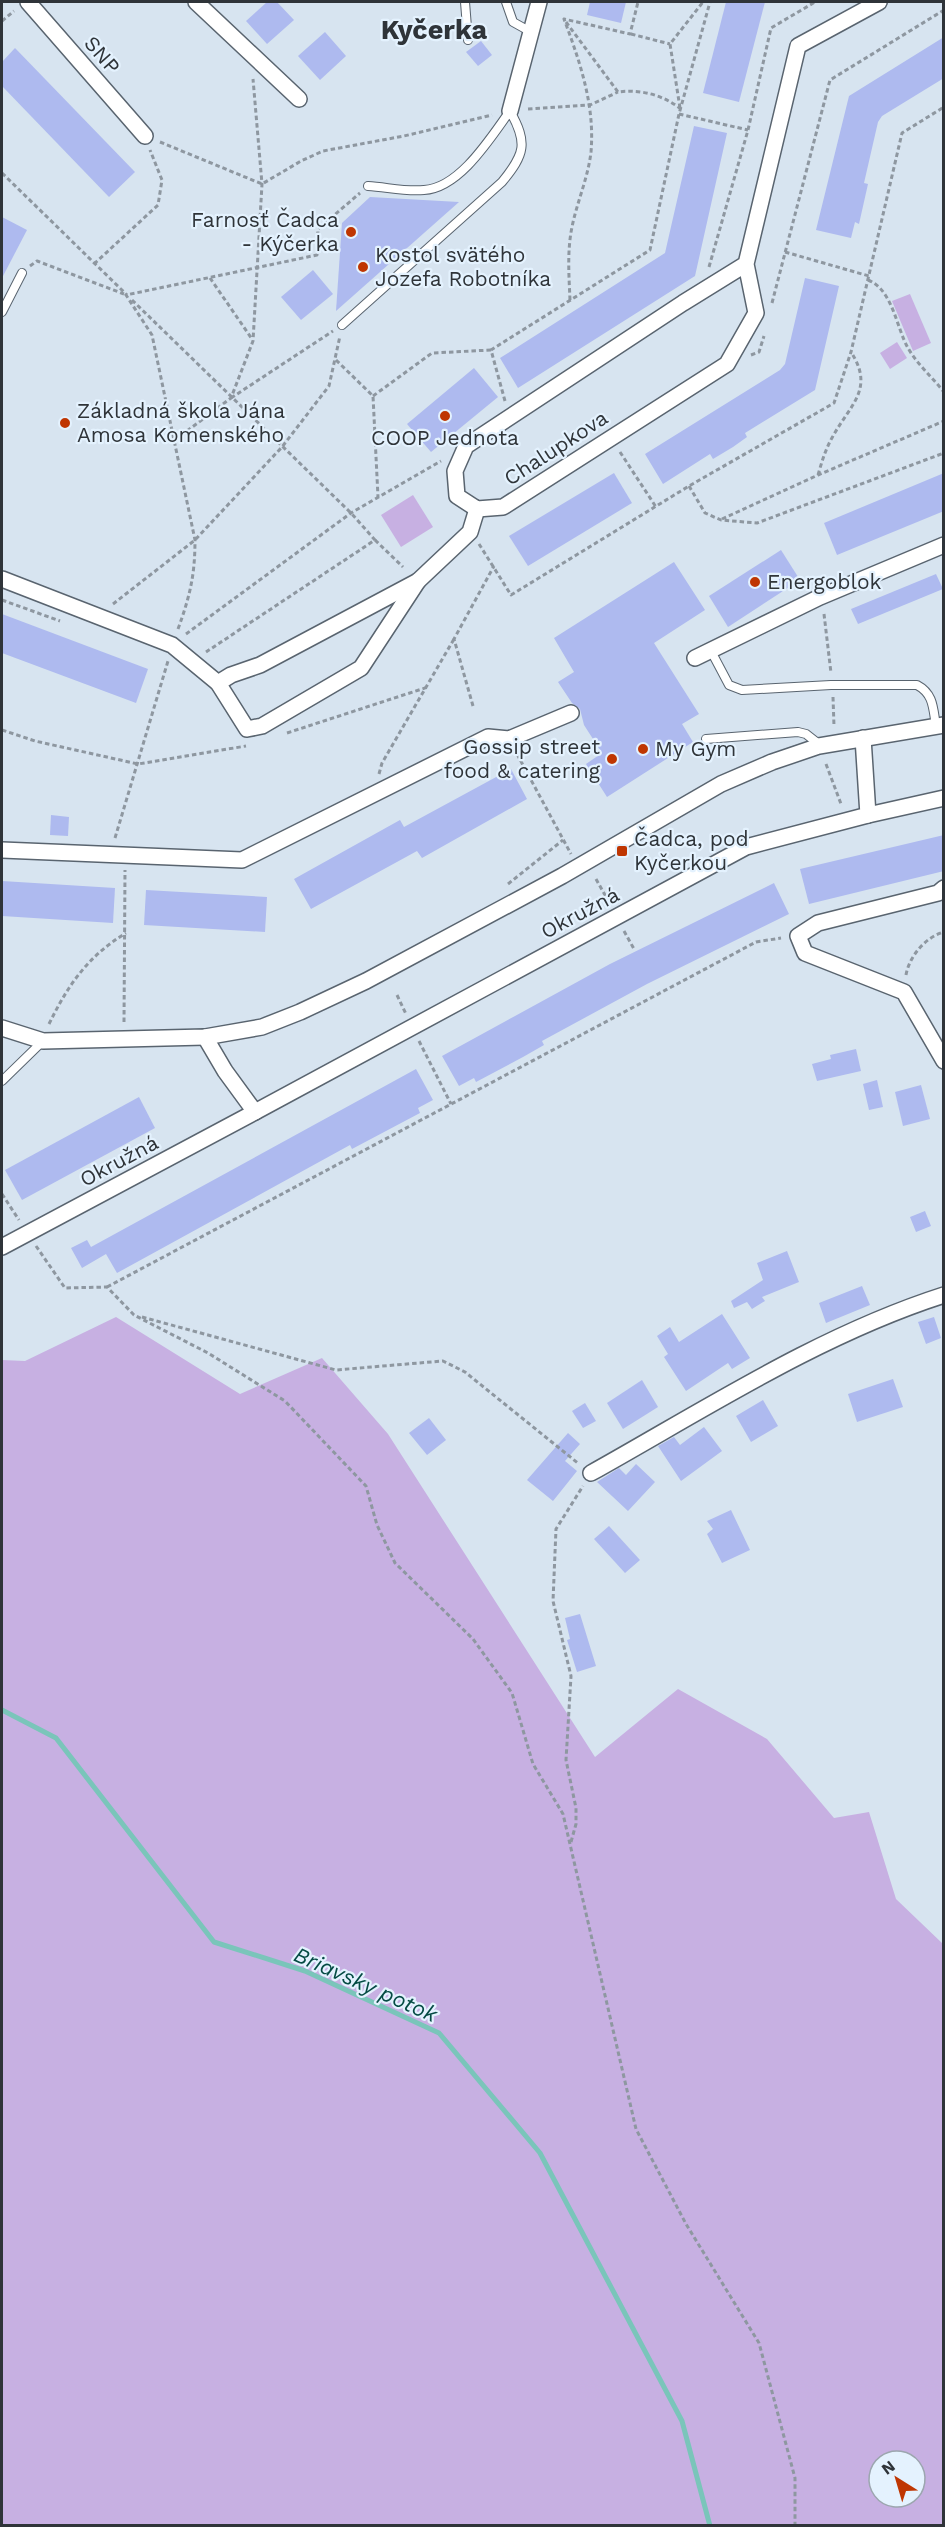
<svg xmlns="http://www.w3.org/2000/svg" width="945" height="2527" font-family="'Work Sans',sans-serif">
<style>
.green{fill:#c7b0e2;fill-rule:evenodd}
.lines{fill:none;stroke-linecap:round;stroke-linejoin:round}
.stream{stroke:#7ac5ba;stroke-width:5}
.building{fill:#aebaef}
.service-casing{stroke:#59646f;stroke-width:10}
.minor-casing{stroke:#59646f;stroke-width:18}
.path{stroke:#8e97a0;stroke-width:3;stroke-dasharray:4.5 3;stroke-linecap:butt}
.service{stroke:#fff;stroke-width:8}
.minor{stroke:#fff;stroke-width:15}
.poi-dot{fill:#bf3602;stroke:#e4f2fe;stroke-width:2}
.labels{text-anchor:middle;stroke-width:4.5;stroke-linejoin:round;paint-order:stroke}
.street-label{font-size:21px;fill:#2f3439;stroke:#e4f2fe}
.poi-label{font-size:21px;fill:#2f3439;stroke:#e4f2fe;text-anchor:start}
.water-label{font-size:22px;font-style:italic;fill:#054b44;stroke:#e4f2fe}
.district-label{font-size:27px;font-weight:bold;fill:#2f3439;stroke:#e4f2fe}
</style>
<rect width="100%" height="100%" fill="#d7e4f0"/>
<!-- green -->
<g class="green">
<path d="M910,294L931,343L913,351L892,301Z"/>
<path d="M897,342L907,358L890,369L880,353Z"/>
<path d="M413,495L433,527L401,547L381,515Z"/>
<path d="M116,1317L240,1394L322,1358L388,1434L595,1757L678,1689L767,1739L834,1818L869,1812L896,1899L943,1944V2525H2V1360L25,1361ZM879,2461H915V2497H879Z"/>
</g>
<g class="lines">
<!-- stream -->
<path class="stream" d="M2,1710L56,1738L214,1942L305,1971L439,2033L540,2153L682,2421L710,2526"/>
</g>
<!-- building -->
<g class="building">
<path d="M267,2H277L294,20L267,44L246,21Z"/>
<path d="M590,2H626L621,23L587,15Z"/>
<path d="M726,2H765L739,102L703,93Z"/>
<path d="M325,32L346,56L320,80L298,56Z"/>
<path d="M944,37V78L882,116L878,122L864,183L868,184L859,224L855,222L851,238L816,230L849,96Z"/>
<path d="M481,41L492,55L478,66L466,52Z"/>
<path d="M15,48L135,172L109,197L2,86V62Z"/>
<path d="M694,126L727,133L695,276L518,388L500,358L665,253Z"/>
<path d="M370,197L459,202L336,311L342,223Z"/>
<path d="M2,217L27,230L2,278Z"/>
<path d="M313,270L333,294L301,320L281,297Z"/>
<path d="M805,278L839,286L815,390L745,433L747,437L733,447L713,459L710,454L663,484L645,454L780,370L785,364Z"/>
<path d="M474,368L498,397L431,452L407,424Z"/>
<path d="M614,473L632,503L528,566L509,536Z"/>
<path d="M944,473V511L837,555L824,523Z"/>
<path d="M781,550L800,580L728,627L709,596Z"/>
<path d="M674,562L705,610L654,643L699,714L682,724L693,742L607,797L586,764L602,753L584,725L580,709L572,703L558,682L574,672L554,638Z"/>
<path d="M936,574L943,589L858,624L851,609Z"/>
<path d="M2,614L148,669L136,703L2,653Z"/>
<path d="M511,769L527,799L422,858L417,851L311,909L294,879L400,820L404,827Z"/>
<path d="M51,815L69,817L68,836L50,835Z"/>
<path d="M944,835V871L809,904L800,869Z"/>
<path d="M2,881L115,888L113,923L2,916Z"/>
<path d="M774,883L789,914L647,984L542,1041L544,1045L523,1057L476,1082L474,1078L459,1086L442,1056L610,964Z"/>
<path d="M146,890L267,897L265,932L144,925Z"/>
<path d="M856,1049L861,1071L817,1081L812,1064L831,1059L830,1055Z"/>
<path d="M416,1069L433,1100L418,1108L420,1113L352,1149L350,1145L117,1273L106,1254L82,1268L71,1248L87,1240L91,1247Z"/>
<path d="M877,1080L883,1107L869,1110L863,1084Z"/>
<path d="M921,1085L930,1119L903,1126L895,1092Z"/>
<path d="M139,1097L155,1128L22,1200L5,1170Z"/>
<path d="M925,1211L931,1226L916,1232L910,1217Z"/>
<path d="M787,1251L799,1282L762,1297L765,1301L752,1309L747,1302L734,1308L731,1301L763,1280L757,1263Z"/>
<path d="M862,1286L870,1305L826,1323L819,1303Z"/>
<path d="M722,1314L750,1358L732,1369L728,1363L686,1391L664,1357L668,1354L657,1336L670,1327L679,1342Z"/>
<path d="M934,1317L941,1338L926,1344L918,1322Z"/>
<path d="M893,1379L903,1407L857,1422L848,1394Z"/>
<path d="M642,1380L658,1407L623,1429L607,1403Z"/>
<path d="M763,1400L778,1426L751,1442L736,1416Z"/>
<path d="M585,1403L596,1421L583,1428L572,1411Z"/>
<path d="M429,1418L446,1440L427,1455L409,1433Z"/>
<path d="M704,1427L722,1451L681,1481L658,1446L674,1437L680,1445Z"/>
<path d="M568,1433L580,1444L565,1461L577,1471L553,1501L527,1480Z"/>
<path d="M636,1464L655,1482L628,1511L597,1482L619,1468L626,1475Z"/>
<path d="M731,1510L750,1550L722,1563L707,1534L713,1529L707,1521Z"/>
<path d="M609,1526L640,1560L625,1573L594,1539Z"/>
<path d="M580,1614L596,1666L577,1672L567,1640L570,1639L565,1618Z"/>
</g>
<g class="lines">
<!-- service casing -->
<g class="service-casing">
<g id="service">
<path d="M465,2L468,40"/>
<path d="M506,2L513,22L531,32"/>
<path d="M2,312L22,273"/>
<path d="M342,325L502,182C525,154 528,143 510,111C491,137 460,188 424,190C406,192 386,187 368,186"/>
<path d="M711,651L729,685L742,690L831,685H917C934,694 933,709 936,726"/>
<path d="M706,739L798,732L806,734L820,745"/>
<path d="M2,1081L43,1041"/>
</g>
</g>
<!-- minor casing -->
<g class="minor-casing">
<g id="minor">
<path d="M28,2L145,136"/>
<path d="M196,2L299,99"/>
<path d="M510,111L539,2"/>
<path d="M746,264L683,303L466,446L455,471L457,496L477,509L503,507L727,364L756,313L746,264L798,46L879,2"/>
<path d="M2,579L172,645L218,683L247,729L262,726L361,668L418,581"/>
<path d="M695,658L820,597L944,545"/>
<path d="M218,683L231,675L260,665L418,581L470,532L477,509"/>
<path d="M868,815L944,798"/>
<path d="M2,850L242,860L488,737L509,739L571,713"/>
<path d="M944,888L938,893L818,923L798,936L805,953L904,992L944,1061"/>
<path d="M2,1028L43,1041L205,1037L262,1027L300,1012L366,981L562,876L721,784L772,762L819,746L944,725"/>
<path d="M255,1112L746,847L868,815L863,738"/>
<path d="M2,1247L255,1112L225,1071L205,1037"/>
<path d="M591,1473C704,1410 819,1335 944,1295"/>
</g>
</g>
<!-- path -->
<g class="path">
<path d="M2,21L14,11"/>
<path d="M566,22L618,92C641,89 663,95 681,109"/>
<path d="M631,34L670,44"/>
<path d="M680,108L670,44L703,2"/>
<path d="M528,109L590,105L618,92"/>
<path d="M679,114L748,130"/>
<path d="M160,142L262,184L301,161L323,151L404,136L492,115"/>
<path d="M2,173L127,295"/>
<path d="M785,252L869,276"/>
<path d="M94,264L158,205L162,180L150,150"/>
<path d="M30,266L37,261L124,294"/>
<path d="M709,267L748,130L771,28L815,2"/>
<path d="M210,278L252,339"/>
<path d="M868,280C893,290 896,327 908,348C917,364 932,377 944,392"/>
<path d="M132,300L351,513L375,540L206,652"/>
<path d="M570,300C569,276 567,251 572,227C577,202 588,178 591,152C595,105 580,62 564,19L630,34L638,2"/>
<path d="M772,303L830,80L944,10"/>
<path d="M751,355L759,352L764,336"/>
<path d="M336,360L373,396L378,497"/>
<path d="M373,396L432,353L491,350"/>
<path d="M231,398L333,331"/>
<path d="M505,401L491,350L650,250L679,114L710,2"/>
<path d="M175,440L231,398L253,341L262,184L253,79"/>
<path d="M620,452L656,507"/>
<path d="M818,475C822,461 826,448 833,436C850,405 875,389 851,352"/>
<path d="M689,486L705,513L721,520L757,523L944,453"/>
<path d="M722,519L818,475L944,421"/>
<path d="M375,540L403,567"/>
<path d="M479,544L511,595L689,486L834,403L851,352L902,133L944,107"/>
<path d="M2,600L60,621"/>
<path d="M113,604L195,540L282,447L329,386L340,336"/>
<path d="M824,614L831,673"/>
<path d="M178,629C190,596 195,575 195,540L152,335L126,295L317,255L318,229L360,193"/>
<path d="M186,634L351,513L441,461"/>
<path d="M833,697L834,726"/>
<path d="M473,706L454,639L494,566"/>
<path d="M2,730L35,741L138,764L246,746"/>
<path d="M287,733L428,687"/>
<path d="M517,754L571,854"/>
<path d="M826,764L841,804"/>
<path d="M379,774L382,763L454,639"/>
<path d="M115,838L168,661"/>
<path d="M596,879L610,904"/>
<path d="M508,884L563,840"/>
<path d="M624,931L634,949"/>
<path d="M906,975C909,957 925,937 944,932"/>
<path d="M397,995L406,1014"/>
<path d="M124,1022L125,870"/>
<path d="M49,1024C68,985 88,956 126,933"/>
<path d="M419,1041L451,1104"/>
<path d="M2,1194L19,1220"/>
<path d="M36,1246L65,1288L107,1287L134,1315L208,1353L285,1401L366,1486L377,1525L395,1563L473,1639L512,1693L533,1764L563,1814L636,2129L686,2224L759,2343L795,2478V2526"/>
<path d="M107,1287L756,942L781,938"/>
<path d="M142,1317L336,1370L443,1361L465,1372L579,1464"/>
<path d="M571,1842L576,1824V1808L566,1760L571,1676L553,1601L556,1529L583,1486"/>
</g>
<!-- service -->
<use href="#service" class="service"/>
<!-- minor -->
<use href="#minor" class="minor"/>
</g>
<!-- markers -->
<g class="poi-dot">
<circle cx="351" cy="232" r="6"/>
<circle cx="363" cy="267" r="6"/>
<circle cx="445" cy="416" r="6"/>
<circle cx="65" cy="423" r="6"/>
<circle cx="755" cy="582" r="6"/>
<circle cx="643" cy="749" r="6"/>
<circle cx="612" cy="759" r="6"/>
<rect x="616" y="845" width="12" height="12" rx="3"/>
</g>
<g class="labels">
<!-- street labels -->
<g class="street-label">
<text transform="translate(102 55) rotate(49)" y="7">SNP</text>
<text transform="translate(556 448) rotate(-33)" y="7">Chalupkova</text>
<text transform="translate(580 913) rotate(-28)" y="7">Okružná</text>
<text transform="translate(119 1161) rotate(-28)" y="7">Okružná</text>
</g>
<!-- poi labels -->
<g class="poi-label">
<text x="339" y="227" text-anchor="end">Farnosť Čadca<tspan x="339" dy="24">- Kýčerka</tspan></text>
<text x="375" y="262">Kostol svätého<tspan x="375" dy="24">Jozefa Robotníka</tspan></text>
<text x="77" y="418">Základná škola Jána<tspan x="77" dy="24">Amosa Komenského</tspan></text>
<text x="445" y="445" text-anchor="middle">COOP Jednota</text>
<text x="767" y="589">Energoblok</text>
<text x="600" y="754" text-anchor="end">Gossip street<tspan x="600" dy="24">food &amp; catering</tspan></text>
<text x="655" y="756">My Gym</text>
<text x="634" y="846">Čadca, pod<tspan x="634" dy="24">Kyčerkou</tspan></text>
</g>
<!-- water labels -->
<g class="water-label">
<text transform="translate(366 1984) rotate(24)" y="8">Briavsky potok</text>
</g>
<!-- district labels -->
<g class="district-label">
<text x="434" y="39">Kyčerka</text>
</g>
</g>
<!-- border -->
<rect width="945" height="2527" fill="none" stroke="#2f3439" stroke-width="6"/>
<!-- north arrow -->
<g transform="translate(897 2479) rotate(323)"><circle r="28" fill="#e4f2fe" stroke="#9ca6af" stroke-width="1.5"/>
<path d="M0-4.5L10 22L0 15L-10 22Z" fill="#bf3602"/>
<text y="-9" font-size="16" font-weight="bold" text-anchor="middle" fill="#2f3439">N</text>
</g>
</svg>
